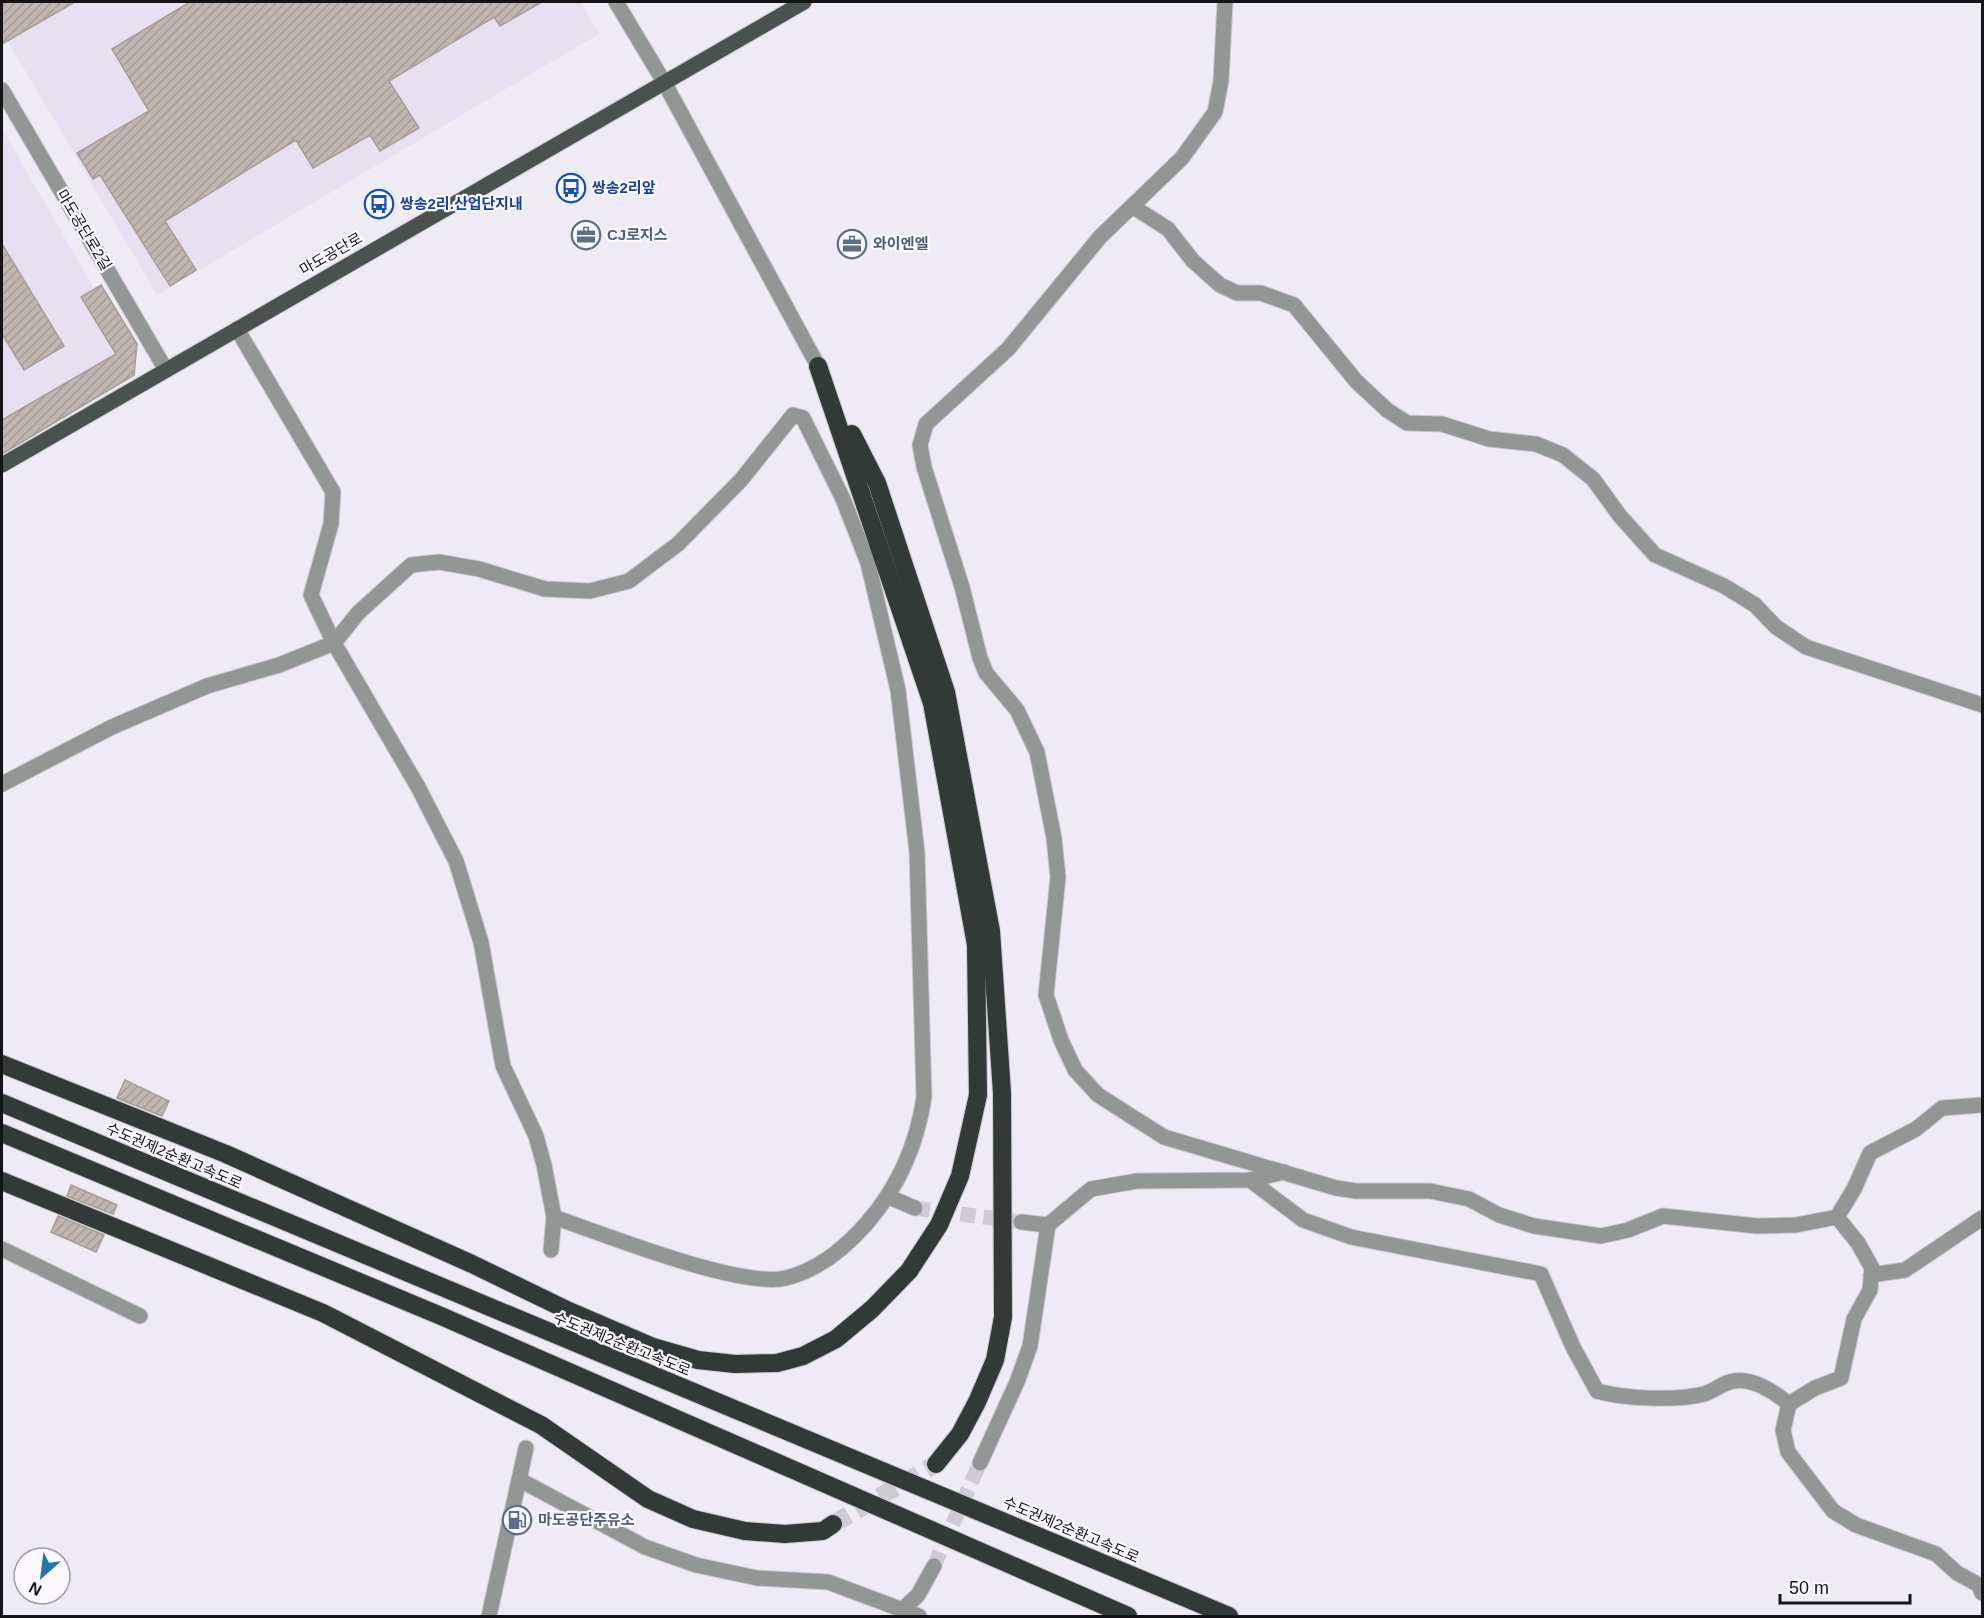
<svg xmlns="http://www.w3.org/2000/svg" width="1984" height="1618" font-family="Arial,'Noto Sans KR',sans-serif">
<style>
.built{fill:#e7e0f0}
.building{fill:url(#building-hatch);stroke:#a59d97;stroke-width:1.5}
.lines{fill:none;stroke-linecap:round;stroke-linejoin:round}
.minor-tunnel{stroke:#cecbd3;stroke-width:15;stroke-dasharray:15 8;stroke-linecap:butt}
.highway-tunnel{stroke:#cecbd3;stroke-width:18;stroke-dasharray:18 9;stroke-linecap:butt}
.minor-casing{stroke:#ccc8d0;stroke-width:17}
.major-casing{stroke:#ccc8d0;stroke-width:17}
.highway-casing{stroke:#ccc8d0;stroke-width:20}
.minor{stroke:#929796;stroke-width:15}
.major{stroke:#4a524f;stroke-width:15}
.highway{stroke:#313a37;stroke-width:18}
.labels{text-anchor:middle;stroke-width:4.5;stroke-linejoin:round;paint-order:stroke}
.transit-label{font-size:15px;font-weight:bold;fill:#164399;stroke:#fbf9ff;text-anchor:start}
.street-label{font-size:15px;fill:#141316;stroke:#fbf9ff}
.service-label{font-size:15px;font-weight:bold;fill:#4e5e75;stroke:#fbf9ff;text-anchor:start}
</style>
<defs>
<pattern id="building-hatch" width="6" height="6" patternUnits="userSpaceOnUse" patternTransform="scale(1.5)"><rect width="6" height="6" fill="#c1b7b2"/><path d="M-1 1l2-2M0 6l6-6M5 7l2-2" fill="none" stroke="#a59c98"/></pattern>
</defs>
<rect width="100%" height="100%" fill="#efebf4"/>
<!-- built -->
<g class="built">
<path d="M2,2H580L599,34L157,295L2,31Z"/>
<path d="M2,129L137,363L2,440Z"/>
</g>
<!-- building -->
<g class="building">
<path d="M2,2H75L2,44Z"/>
<path d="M190,2H542L500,26L494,17L389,81L419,128L380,151L370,135L313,168L296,140L165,221L196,270L170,286L100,175L93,179L77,153L149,111L112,49Z"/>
<path d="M2,244L64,346L24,370L2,334Z"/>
<path d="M101,285L137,344L134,375L2,454V420L116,354L81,297Z"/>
<path d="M125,1080L169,1101L162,1116L117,1098Z"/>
<path d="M71,1185L117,1205L113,1214L67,1196Z"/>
<path d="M58,1216L104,1235L96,1252L51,1232Z"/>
</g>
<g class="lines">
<!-- minor-tunnel -->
<g class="minor-tunnel">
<path d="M915,1208L1021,1222"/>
<path d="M934,1566L980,1463"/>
</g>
<!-- highway-tunnel -->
<path class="highway-tunnel" d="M833,1524L936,1464"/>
<!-- minor casing -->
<g class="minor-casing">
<g id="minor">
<path d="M616,2L664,82L818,366"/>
<path d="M1225,2L1221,81L1215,112L1182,158L1100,237L1008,349L926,424L920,445L924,467L962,587L980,658L986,673L1017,710L1037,752L1054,838L1058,877L1046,995L1061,1040L1075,1070L1098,1095L1164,1137L1336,1188L1356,1191H1430L1469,1199L1499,1215L1534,1226L1601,1236L1628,1230L1663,1216L1757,1226L1796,1225L1837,1217L1854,1189L1870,1153L1916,1129L1942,1108L1982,1105"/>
<path d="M2,90L166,370"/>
<path d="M1132,206L1168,229L1193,261L1220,285L1237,293H1261L1294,305L1356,381L1387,410L1407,423L1442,424L1489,439L1536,444L1563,455L1593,479L1620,516L1655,555L1724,586L1755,605L1776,627L1806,647L1982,705"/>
<path d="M237,329L333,492L331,524L311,595L334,643L418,787L456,861L481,942L503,1066L536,1136L544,1165L554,1217L551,1250"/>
<path d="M2,784L112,727L207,686L279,665L334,643L358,613L411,565L439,562L479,569L545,589L590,591L629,581L678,544L741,480L793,415L803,418L843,499L868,563L898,690L917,852L924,1097C917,1145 899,1186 867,1223C845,1248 819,1270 786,1278C741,1289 603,1234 554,1217"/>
<path d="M1250,1180L1303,1220L1351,1237L1541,1274L1573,1347L1597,1391C1624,1399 1677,1401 1704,1394C1714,1391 1724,1382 1734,1381C1754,1378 1774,1392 1789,1404"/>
<path d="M889,1197L915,1208"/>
<path d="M1837,1217L1858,1243L1872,1268L1870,1290L1854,1319L1841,1378L1815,1388L1789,1404L1783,1430L1788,1452L1833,1511L1856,1525L1936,1554L1957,1573L1979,1585L1982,1593"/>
<path d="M1021,1222L1048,1225L1091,1189L1137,1181L1250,1180L1284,1172"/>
<path d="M2,1249L140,1316"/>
<path d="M1871,1275L1905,1270L1982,1218"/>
<path d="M980,1463L1017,1382L1030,1346L1048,1225"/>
<path d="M520,1480L645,1547L696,1565L757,1578L828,1582L919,1616"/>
<path d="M901,1611L918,1595L934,1566"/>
<path d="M489,1616L526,1448"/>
</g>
</g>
<!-- major casing -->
<g class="major-casing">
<path id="major" d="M2,465L804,2"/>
</g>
<!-- highway casing -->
<g class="highway-casing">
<g id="highway">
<path d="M852,434L877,483L946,692L991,931L1002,1093L1003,1317L995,1360L977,1402L960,1434L936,1464"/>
<path d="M2,1064L226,1154L472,1264L569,1311L653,1347L698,1360L735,1364L777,1363L803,1356L836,1339L872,1309L909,1271L939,1225L960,1176L978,1095L976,945L932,703L818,366"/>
<path d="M2,1103L1229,1616"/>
<path d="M2,1133L441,1316L1128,1616"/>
<path d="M2,1181L323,1313L541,1425L648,1499L693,1519L745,1531L785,1534L823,1531L833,1524"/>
</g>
</g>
<!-- minor -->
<use href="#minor" class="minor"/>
<!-- major -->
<use href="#major" class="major"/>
<!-- highway -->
<use href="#highway" class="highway"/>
</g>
<!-- icons -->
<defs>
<g id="bus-ring" transform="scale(1.5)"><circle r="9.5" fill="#fbf9ff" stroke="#1a4fb4" stroke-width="1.5"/><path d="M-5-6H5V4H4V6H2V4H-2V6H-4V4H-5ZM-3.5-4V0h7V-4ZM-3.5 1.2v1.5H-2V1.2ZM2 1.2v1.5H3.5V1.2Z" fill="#1a4fb4"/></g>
<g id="office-ring" transform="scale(1.5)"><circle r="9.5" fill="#fbf9ff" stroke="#5c6f8a" stroke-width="1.5"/><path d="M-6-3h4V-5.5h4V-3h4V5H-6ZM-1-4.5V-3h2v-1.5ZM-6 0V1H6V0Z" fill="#5c6f8a"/></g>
<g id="fuel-ring" transform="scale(1.5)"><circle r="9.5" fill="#fbf9ff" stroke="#5c6f8a" stroke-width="1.5"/><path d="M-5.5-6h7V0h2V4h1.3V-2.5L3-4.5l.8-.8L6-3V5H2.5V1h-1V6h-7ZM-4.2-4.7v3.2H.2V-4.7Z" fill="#5c6f8a"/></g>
</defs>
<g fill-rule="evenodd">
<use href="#bus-ring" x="571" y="188"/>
<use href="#bus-ring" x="379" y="204"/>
<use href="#office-ring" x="586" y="235"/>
<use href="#office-ring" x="852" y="244"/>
<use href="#fuel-ring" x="517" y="1520"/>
</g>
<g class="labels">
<!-- transit labels -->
<g class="transit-label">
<text x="592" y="193">쌍송2리앞</text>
<text x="400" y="209">쌍송2리.산업단지내</text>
</g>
<!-- street labels -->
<g class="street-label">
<text transform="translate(84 230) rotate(59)" y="5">마도공단로2길</text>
<text transform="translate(331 254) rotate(-30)" y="5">마도공단로</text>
<text transform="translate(174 1156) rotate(23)" y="5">수도권제2순환고속도로</text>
<text transform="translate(622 1344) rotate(22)" y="5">수도권제2순환고속도로</text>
<text transform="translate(1071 1530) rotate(23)" y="5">수도권제2순환고속도로</text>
</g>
<!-- service labels -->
<g class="service-label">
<text x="607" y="240">CJ로지스</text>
<text x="873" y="249">와이엔엘</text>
<text x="538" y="1525">마도공단주유소</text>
</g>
</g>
<!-- border -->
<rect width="1984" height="1618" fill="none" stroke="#141316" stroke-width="6"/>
<!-- north arrow -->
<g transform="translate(42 1576) rotate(208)"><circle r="28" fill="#fbf9ff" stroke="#9f9da2" stroke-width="1.5"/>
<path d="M0-4.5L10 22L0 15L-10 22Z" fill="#2477a7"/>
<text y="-9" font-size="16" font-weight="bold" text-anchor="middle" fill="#141316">N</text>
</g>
<!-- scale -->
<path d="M1780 1594v9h130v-9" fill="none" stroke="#141316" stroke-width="3"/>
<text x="1789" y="1594" font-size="18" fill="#141316" stroke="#fbf9ff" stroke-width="4.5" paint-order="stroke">50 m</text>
</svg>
